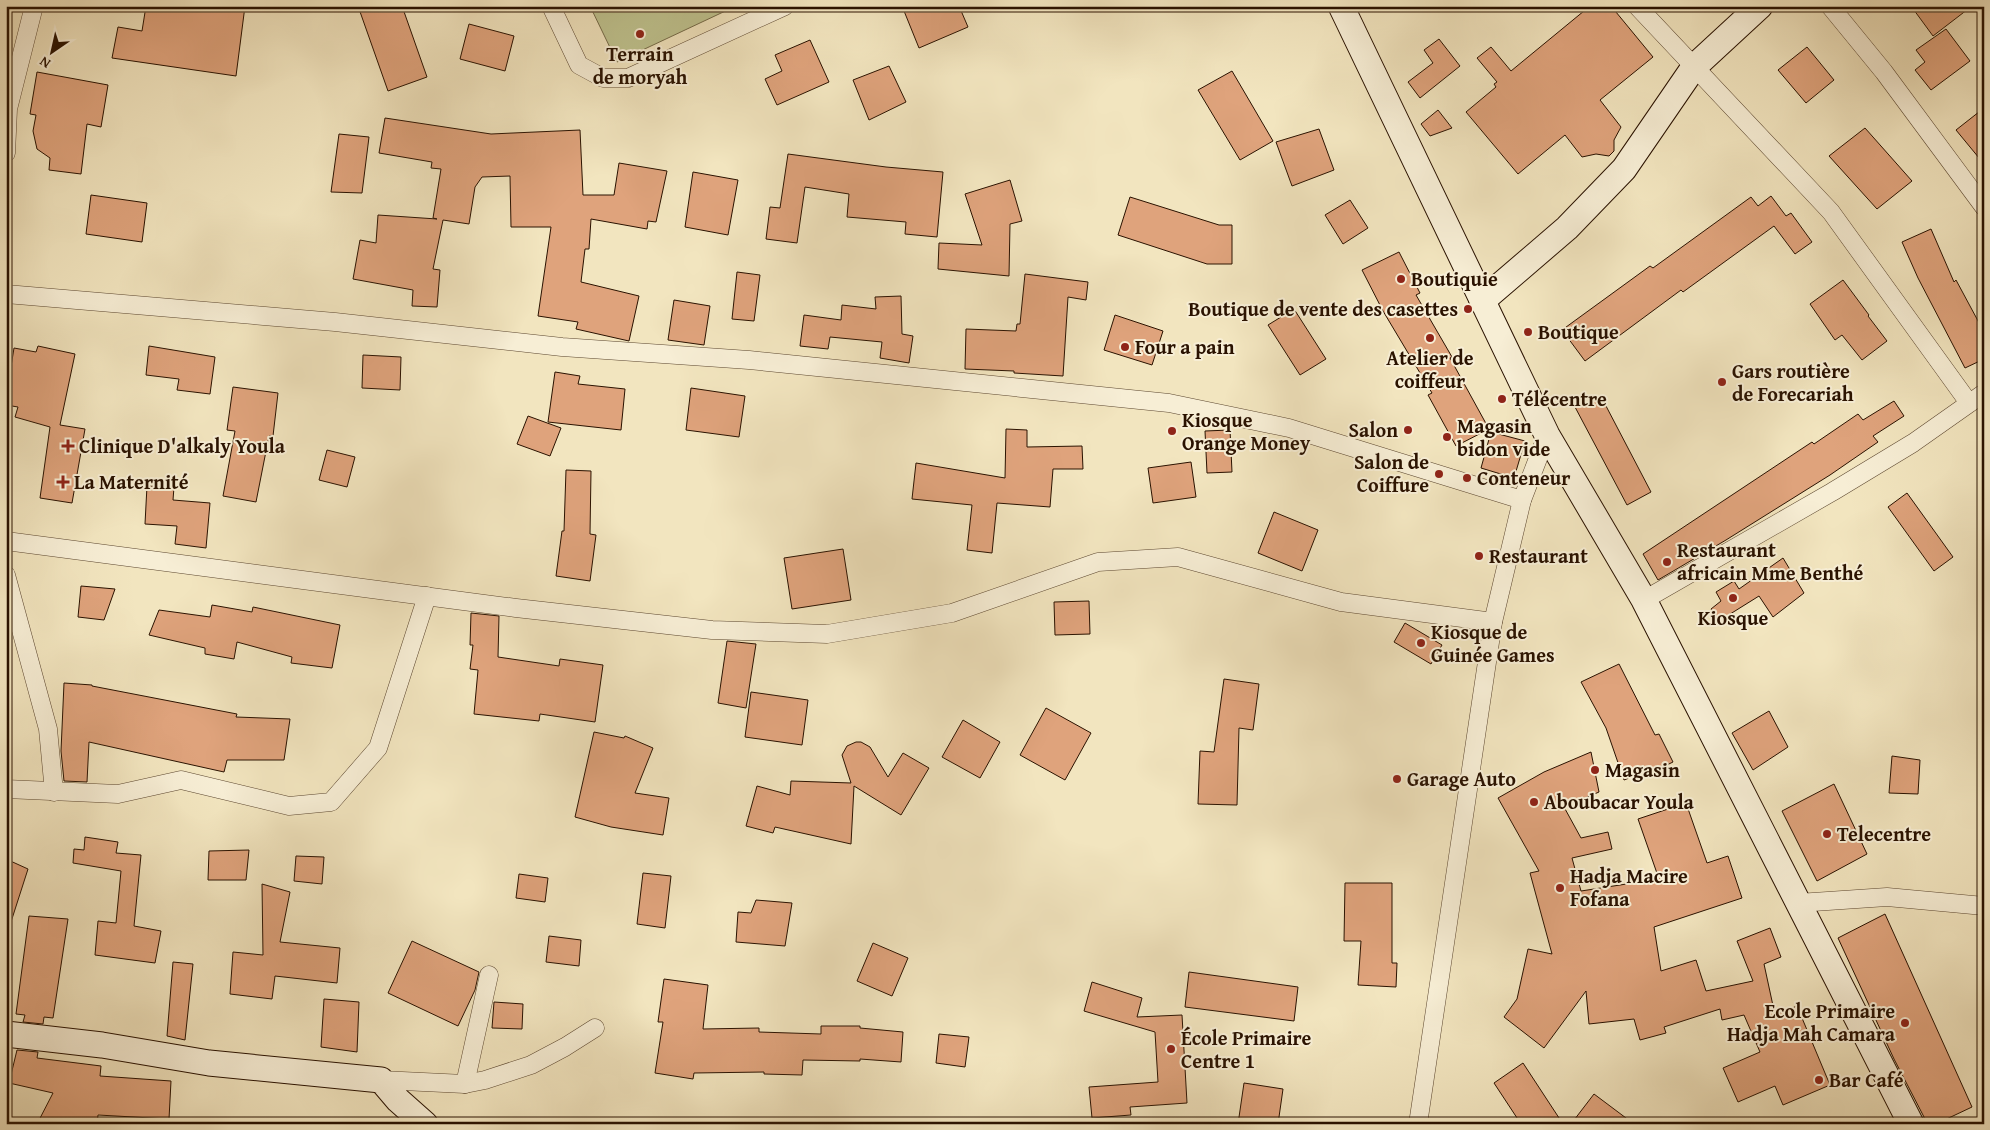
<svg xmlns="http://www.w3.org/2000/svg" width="1990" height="1130" font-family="'Gentium Book Plus',serif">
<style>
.green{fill:#bfc38f;stroke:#746a48}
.building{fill:#dfa37c;stroke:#2a1200}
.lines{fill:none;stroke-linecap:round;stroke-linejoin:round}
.street-casing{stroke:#5c4730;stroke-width:19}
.secondary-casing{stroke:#2a1200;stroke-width:27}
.street{stroke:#f7eed5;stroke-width:18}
.secondary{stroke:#f7eed5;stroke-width:25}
.poi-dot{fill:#8f2418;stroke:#f7eed5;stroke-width:2}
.labels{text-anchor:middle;stroke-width:4;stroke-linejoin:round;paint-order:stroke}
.poi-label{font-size:20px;font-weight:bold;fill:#2a1200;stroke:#f7eed5;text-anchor:start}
</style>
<rect width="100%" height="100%" fill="#f2e5bf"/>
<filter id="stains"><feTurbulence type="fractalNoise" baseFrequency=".004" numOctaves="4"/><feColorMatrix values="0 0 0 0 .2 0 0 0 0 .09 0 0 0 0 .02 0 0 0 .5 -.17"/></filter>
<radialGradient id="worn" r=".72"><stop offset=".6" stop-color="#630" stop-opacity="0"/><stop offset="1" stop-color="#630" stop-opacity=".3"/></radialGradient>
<!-- green -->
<path class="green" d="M590,6H736L617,62Z"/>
<!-- building -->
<g class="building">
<path d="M146,6H245L236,76L112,58L118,27L142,31Z"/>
<path d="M358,6H402L427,77L388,91Z"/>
<path d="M902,6H959L968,27L919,48Z"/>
<path d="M1590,6H1611L1653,57L1600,100L1621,127L1614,140V151L1609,156L1596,154L1582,157L1565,135L1518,174L1466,112L1496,87L1494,84L1497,82L1477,58L1491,47L1511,71Z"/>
<path d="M1911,6H1972L1933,36Z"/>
<path d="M469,24L514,36L505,71L460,59Z"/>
<path d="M1946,29L1970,61L1931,90L1915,70L1925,62L1916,50Z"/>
<path d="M1439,39L1460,66L1420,98L1408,82L1433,63L1424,50Z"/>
<path d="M810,40L829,82L777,105L765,79L782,71L775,55Z"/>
<path d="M1807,47L1834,80L1806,103L1778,70Z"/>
<path d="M889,66L906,102L869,120L853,80Z"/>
<path d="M1232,71L1273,141L1240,160L1198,90Z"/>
<path d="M37,72L108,85L101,127L87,124L81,174L49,170L50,158L37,149L33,131L36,115L30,114Z"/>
<path d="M1984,108V164L1956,130Z"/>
<path d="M1438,110L1452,128L1430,136L1421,124Z"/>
<path d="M385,118L491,134L580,130L583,195H614L619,163L667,171L656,222L648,221L647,229L591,219L589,249H585L581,282L639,296L629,341L576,329L578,322L538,316L551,227H511L510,176L482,177L475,187L469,224L443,220L433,269L440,270L437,307L412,306L413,290L353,279L360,240L376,243L378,215L437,219L433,218L441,169L431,168L432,162L379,153Z"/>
<path d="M1865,128L1912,181L1877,209L1829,156Z"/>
<path d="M1319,129L1334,170L1292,186L1276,142Z"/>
<path d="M339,134L369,137L362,193L331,192Z"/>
<path d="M788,154L886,167L943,172L937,237L905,234L906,222L847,217L849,194L805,187L797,243L766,239L770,207L780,208Z"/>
<path d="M693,172L738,180L728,235L685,227Z"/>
<path d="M1010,180L1022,221L1010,224L1009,276L938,269L939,243L982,245L965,194Z"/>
<path d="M91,195L147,203L142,242L86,234Z"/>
<path d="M1771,196L1786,216L1791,213L1812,242L1795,254L1774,226L1683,292L1681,290L1585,361L1562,330L1650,266L1653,268L1751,197L1758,206Z"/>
<path d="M1130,197L1219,225H1232V264H1207L1118,235Z"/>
<path d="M1350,200L1368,228L1343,244L1325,215Z"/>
<path d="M1931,229L1954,282L1956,280L1984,332V359L1965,368L1918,278L1902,242Z"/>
<path d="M1399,252L1420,293L1416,295L1452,357L1450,358L1489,429L1456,446L1428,395L1432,393L1383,311L1362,270Z"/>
<path d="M737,272L760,275L754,321L732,319Z"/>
<path d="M1025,274L1088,282L1086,300L1068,297L1063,376L1014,373V371L965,369L966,329L1016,331L1017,324H1020Z"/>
<path d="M1843,280L1869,315L1868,316L1887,341L1862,360L1842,335L1835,340L1810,304Z"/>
<path d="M901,296L902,334L913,336L909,363L880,358L882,342L830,337L828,349L800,346L804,315L841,320L842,305L876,309L875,297Z"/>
<path d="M674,300L710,306L704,345L668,340Z"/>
<path d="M1294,309L1326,359L1300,375L1268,325Z"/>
<path d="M1115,315L1163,331L1152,365L1104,350Z"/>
<path d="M38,346L75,354L60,425L85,429L72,503L40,498L50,427L15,417L18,407L6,405V379H9L14,348L36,352Z"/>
<path d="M149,346L215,357L210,394L177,390L179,379L146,375Z"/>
<path d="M363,355L401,357L400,390L362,388Z"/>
<path d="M555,372L580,376L578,384L625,389L621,430L548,422Z"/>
<path d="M233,387L278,393L273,436H269L256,502L223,496L235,431L227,430Z"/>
<path d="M691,388L745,396L739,437L686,430Z"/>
<path d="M1603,397L1606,406L1651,492L1627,505L1575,407Z"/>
<path d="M1894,401L1904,416L1873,436L1878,442L1830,475L1726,540L1658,580L1643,554L1812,442L1814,444L1858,414L1863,420Z"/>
<path d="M528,416L561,428L550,456L517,444Z"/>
<path d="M1006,429L1027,430V447L1082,446L1083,469H1053L1050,507L997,503L992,553L967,550L972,505L912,499L916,463L1005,478Z"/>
<path d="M1230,430L1232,472L1207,473L1205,431Z"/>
<path d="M1491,432L1525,441L1514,478L1481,468Z"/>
<path d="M327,450L355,457L347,487L319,480Z"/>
<path d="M1191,462L1196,497L1153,503L1148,468Z"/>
<path d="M566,470L591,471L590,534L596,535L590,581L556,576L562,531H564Z"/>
<path d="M147,486L174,487L173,500L210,503L206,548L175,544L177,526L145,524Z"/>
<path d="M1907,493L1953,557L1934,571L1888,507Z"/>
<path d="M1274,512L1318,530L1302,571L1258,553Z"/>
<path d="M843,549L851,600L792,609L784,558Z"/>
<path d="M1783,558L1804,593L1773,617L1759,596L1719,621L1711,609L1721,601L1716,592L1734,581L1739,589Z"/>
<path d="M81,586L115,589L104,620L78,617Z"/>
<path d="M1089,601L1090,634L1055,635L1054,602Z"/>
<path d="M212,605L252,612L253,607L340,625L332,668L291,663L292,657L237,642L234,659L205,654V648L149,635L159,610L210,617Z"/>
<path d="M471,613L499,616L498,657L559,666L560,659L603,665L595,722L540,714L539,721L474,714L478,670L470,669L473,645H470Z"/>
<path d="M1405,623L1442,645L1431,664L1394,642Z"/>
<path d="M727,641L756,644L746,708L718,703Z"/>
<path d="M1619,664L1655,735L1659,734L1673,762L1638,779L1637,775L1624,780L1606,728L1581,682Z"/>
<path d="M1224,679L1259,684L1253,730L1239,728L1237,805L1198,804L1200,751L1214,752Z"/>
<path d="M64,683L92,685V686L237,714L236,717L290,719L284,760H227L224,772L89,742L87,782L64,781L61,751Z"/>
<path d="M751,692L808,700L802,745L745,737Z"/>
<path d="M1046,708L1091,733L1065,780L1020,755Z"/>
<path d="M1769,711L1788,747L1753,770L1732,733Z"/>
<path d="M963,720L1000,742L980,778L942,757Z"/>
<path d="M594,732L624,738L625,736L653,748L635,793L669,798L663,835L611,827L575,817Z"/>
<path d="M856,742H861L870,747L888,777L903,753L929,768L901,815L854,786L851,844L775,827L773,833L746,826L757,786L790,795L791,781L851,783L842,755L847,746Z"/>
<path d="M1591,752L1599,792L1564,807L1581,838L1608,832L1612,849L1572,858L1581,891L1659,879L1638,819L1686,803L1707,863L1728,856L1742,898L1654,927L1661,971L1696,960L1706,991L1753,981L1737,941L1770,928L1781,957L1764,964L1775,1015L1797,1006L1830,1085L1783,1105L1775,1086L1738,1102L1723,1068L1760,1052L1744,1015L1722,1020L1720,1009L1664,1027L1666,1033L1640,1040L1634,1019L1589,1024L1586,991L1544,1048L1504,1017L1517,999L1528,949L1552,954L1530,873L1539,871L1498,798L1544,772Z"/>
<path d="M1892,756L1920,760L1918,794L1889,793Z"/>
<path d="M1834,784L1867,854L1817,881L1782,811Z"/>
<path d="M85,837L118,842L116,853L141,855L134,926L161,931L155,963L95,955L98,921L116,923L121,871L73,863L74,849L84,850Z"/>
<path d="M249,850L246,880H208L209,851Z"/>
<path d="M296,856L324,857L322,884L294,881Z"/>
<path d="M6,859L28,869L10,925L6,924Z"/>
<path d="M643,873L671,876L665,928L637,924Z"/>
<path d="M519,874L548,878L545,902L516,898Z"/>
<path d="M1345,883H1392V963H1397L1396,987L1358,985L1361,941H1344Z"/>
<path d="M262,884L290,892L280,942L340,948L337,983L275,976L272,999L230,994L233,952L263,955Z"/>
<path d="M756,900L792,903L785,946L736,942L738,912L751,913Z"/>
<path d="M1885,914L1972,1107L1936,1124H1925L1924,1117L1894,1059L1838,938Z"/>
<path d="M29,916L68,919L53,1018L44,1017L43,1024L23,1022L25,1015L16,1014Z"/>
<path d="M549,936L581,940L579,966L546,962Z"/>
<path d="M412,941L479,972L475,990L458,1026L388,993Z"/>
<path d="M873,943L908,958L892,996L857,981Z"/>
<path d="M173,962L193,964L185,1040L167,1036Z"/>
<path d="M1189,972L1298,987L1294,1021L1185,1007Z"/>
<path d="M664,979L708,985L703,1029L759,1028V1032L821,1034V1026H860V1028L903,1032L901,1062L860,1059V1061L803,1060L802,1075L764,1074V1072L694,1073L693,1079L655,1073L663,1022H658Z"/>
<path d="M1092,982L1142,998L1137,1017L1182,1015L1187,1103L1130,1107L1131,1115L1092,1118L1089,1087L1158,1082L1155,1032L1084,1011Z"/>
<path d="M324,999L359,1002L357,1052L321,1047Z"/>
<path d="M494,1002L523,1004L522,1029L492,1028Z"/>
<path d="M939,1034L969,1037L965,1067L936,1063Z"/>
<path d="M17,1050L38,1052L37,1058L101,1066L100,1076L171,1081L169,1119L98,1115L97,1124H37L53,1093L9,1083Z"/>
<path d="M1523,1063L1563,1124H1521L1494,1083Z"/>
<path d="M1244,1083L1283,1089L1278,1124H1238Z"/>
<path d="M1594,1094L1634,1124H1571Z"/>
</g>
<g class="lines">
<!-- street casing -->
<g class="street-casing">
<g id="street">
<path d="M551,6L579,65L603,78H628L785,6"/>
<path d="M1637,6L1831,212L1969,403"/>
<path d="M1830,6L1884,72L1984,207"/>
<path d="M6,153L8,109L34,6"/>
<path d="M6,294L335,322L562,347L749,360L1169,403L1289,428L1522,500"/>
<path d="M6,541L516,608L712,630L827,634L952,613L1098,562L1178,557L1341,602L1493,622"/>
<path d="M6,575L48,729L54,792"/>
<path d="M1644,600L1832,492L1913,443L1984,393"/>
<path d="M6,789L118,794L181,780L289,806L331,802L378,748L427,596"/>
<path d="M1798,903L1887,897L1984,906"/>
<path d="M381,1080L465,1084L485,1080L531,1065L565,1047L595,1028"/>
<path d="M465,1084L489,975"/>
<path d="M1418,1124L1493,622L1522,500L1547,435"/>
</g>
</g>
<!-- secondary casing -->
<g class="secondary-casing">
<g id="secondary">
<path d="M1341,6L1547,435L1644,600L1911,1124"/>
<path d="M1482,301L1567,228L1624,169L1694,67L1760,6"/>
<path d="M6,1034L102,1045L209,1063L381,1080L398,1100L425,1124"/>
</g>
</g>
<!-- street -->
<use href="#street" class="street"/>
<!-- secondary -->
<use href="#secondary" class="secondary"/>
</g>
<!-- markers -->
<g class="poi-dot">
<circle cx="640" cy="34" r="5"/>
<circle cx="1401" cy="279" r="5"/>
<circle cx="1468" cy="309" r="5"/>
<circle cx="1528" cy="332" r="5"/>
<circle cx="1430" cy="338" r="5"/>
<circle cx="1125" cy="347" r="5"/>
<circle cx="1722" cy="382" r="5"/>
<circle cx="1502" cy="399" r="5"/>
<circle cx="1408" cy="430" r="5"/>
<circle cx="1172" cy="431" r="5"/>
<circle cx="1447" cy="437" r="5"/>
<path d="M65.5 438.5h5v5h5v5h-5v5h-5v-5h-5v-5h5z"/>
<circle cx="1439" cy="474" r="5"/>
<circle cx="1467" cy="478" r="5"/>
<path d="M60.5 474.5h5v5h5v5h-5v5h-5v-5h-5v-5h5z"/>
<circle cx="1479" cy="556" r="5"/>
<circle cx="1667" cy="562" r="5"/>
<circle cx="1733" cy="598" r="5"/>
<circle cx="1421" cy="643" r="5"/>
<circle cx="1595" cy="770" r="5"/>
<circle cx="1397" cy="779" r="5"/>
<circle cx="1534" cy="802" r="5"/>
<circle cx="1827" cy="834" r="5"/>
<circle cx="1560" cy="888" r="5"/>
<circle cx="1905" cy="1023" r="5"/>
<circle cx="1171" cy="1049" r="5"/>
<circle cx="1819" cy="1080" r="5"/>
</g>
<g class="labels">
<!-- poi labels -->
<g class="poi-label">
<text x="640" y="61" text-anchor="middle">Terrain<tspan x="640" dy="23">de moryah</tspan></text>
<text x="1411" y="286">Boutiquie</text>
<text x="1458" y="316" text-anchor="end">Boutique de vente des casettes</text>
<text x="1538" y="339">Boutique</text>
<text x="1135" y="354">Four a pain</text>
<text x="1430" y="365" text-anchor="middle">Atelier de<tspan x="1430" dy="23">coiffeur</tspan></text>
<text x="1732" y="378">Gars routière<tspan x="1732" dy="23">de Forecariah</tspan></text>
<text x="1512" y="406">Télécentre</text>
<text x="1182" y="427">Kiosque<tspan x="1182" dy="23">Orange Money</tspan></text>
<text x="1457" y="433">Magasin<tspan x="1457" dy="23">bidon vide</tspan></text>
<text x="1398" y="437" text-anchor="end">Salon</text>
<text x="79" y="453">Clinique D'alkaly Youla</text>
<text x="1429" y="469" text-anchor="end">Salon de<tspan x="1429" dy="23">Coiffure</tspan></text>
<text x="1477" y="485">Conteneur</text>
<text x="74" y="489">La Maternité</text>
<text x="1677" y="557">Restaurant<tspan x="1677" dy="23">africain Mme Benthé</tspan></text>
<text x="1489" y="563">Restaurant</text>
<text x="1733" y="625" text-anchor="middle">Kiosque</text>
<text x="1431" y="639">Kiosque de<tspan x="1431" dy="23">Guinée Games</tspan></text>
<text x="1605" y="777">Magasin</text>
<text x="1407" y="786">Garage Auto</text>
<text x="1544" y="809">Aboubacar Youla</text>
<text x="1837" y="841">Telecentre</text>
<text x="1570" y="883">Hadja Macire<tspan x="1570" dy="23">Fofana</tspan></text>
<text x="1895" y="1018" text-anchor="end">Ecole Primaire<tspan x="1895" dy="23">Hadja Mah Camara</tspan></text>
<text x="1181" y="1045">École Primaire<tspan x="1181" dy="23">Centre 1</tspan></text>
<text x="1829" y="1087">Bar Café</text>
</g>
</g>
<!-- margin -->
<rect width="1990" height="1130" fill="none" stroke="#f2e5bf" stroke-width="25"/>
<rect x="8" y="8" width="1975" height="1115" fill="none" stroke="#2a1200" stroke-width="2.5"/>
<rect x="12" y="12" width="1965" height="1105" fill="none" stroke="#2a1200"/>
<!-- north arrow -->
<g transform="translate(52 52) rotate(214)" stroke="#f7eed5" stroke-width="4" paint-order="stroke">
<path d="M0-4L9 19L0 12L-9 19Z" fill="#2a1200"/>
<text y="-8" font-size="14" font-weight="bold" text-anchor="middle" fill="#2a1200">N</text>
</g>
<rect width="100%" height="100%" filter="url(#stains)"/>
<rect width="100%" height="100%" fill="url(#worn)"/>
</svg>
